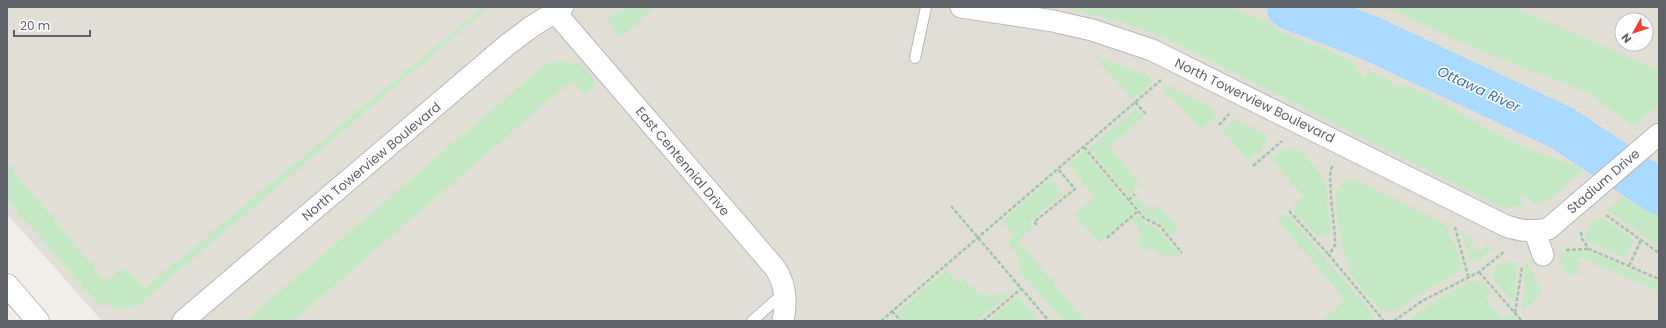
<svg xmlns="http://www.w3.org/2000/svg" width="1666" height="328" font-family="Poppins,sans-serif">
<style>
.education{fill:#e1ded6;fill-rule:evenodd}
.green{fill:#c5e8c5}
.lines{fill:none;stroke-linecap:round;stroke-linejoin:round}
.river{stroke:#aadaff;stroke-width:45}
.service-casing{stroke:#b5b8bc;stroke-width:12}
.minor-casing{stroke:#b5b8bc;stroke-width:23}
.secondary-casing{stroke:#b6babf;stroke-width:24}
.path{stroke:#9cc7a9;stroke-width:2.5;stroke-dasharray:4 2;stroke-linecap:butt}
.service{stroke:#fff;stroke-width:10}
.minor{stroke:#fff;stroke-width:21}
.secondary{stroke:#fff;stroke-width:22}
.labels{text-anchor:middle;stroke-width:3;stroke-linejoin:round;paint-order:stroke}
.street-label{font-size:13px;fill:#5f6368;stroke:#fff}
.water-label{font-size:14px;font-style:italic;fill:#4174aa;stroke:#fff}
</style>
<rect width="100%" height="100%" fill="#f1efe8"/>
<!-- education -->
<path class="education" d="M7,7H1659V321H102L7,214ZM1622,20H1646V44H1622Z"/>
<!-- green -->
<g class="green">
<path d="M483,7H489L142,302L127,309H117L109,303L103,306L96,301L7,200V163L106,282L121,269H126L145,288Z"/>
<path d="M626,7H656L620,37L606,19Z"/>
<path d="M1063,7H1227L1258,18L1272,25L1280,31L1350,60L1355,65L1362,77L1374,72L1390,81L1396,88H1401L1402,84C1443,99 1478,126 1518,144C1539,153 1562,160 1584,170L1552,198L1535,205L1522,195L1519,202L1525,205L1526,208L1511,205L1506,210L1163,37L1121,22Z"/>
<path d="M1386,7H1513L1659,70V105L1634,126L1592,95L1560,81L1487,54Z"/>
<path d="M1093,55L1149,76L1151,81L1149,85L1132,99Z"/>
<path d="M564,61L573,64L577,61L594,80L595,86L585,95L571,81L293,321H245L541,68L551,62Z"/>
<path d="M1163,85L1168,86L1211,107L1216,115L1215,121L1212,119L1200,129L1170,95L1164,100Z"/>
<path d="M1136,109L1144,117L1109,147L1140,184L1132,190L1134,192L1129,196L1089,149Z"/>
<path d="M1235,120L1263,133L1266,136L1267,143L1262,149L1248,161L1222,130Z"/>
<path d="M1290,148L1298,150L1304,154L1324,180L1327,190V202L1331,232L1326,237L1317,236L1292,207L1304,197L1271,159L1282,151Z"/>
<path d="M1084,151L1136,212L1099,243L1074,214L1095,197L1069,165Z"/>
<path d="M1353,178L1446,225L1461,262L1462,266L1460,271L1415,297L1396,310L1391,312L1385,311L1380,308C1371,299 1361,289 1354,278C1345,265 1332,206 1337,191C1339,184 1346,180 1353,178Z"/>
<path d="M1051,179L1060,189L1061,195L1029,222L1033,228L1019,241L1085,321H1063L1020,272C1021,259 1017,250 1007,242L1014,236L1002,221Z"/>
<path d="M1625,195L1659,215V246L1608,210Z"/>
<path d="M1137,196L1151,212L1159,206L1178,228L1170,235L1160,223L1147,217L1132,200Z"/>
<path d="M1286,213L1370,311L1374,321H1321L1345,300L1277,220Z"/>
<path d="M1138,215L1145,223L1156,228L1180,255L1176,258L1170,254L1163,256L1151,247L1144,250L1136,241L1140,236V230L1131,220Z"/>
<path d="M1596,217L1603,220L1604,219L1634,240L1625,258L1585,240L1587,229Z"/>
<path d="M1462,233L1474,239L1470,247L1481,252L1486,244L1488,245L1490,251L1484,258L1478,262L1470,259Z"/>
<path d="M1567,251L1590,252L1659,283V292L1580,257L1578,274L1569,275C1563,268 1559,263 1560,253L1561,254Z"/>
<path d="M1510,261L1517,262L1514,303L1492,277C1492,267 1502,264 1510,261Z"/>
<path d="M1528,262L1542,294L1522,311L1526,263Z"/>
<path d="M946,270L958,284L965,278C972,294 991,301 1006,292L1008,295L977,321H942L940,319L937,321H904L897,313Z"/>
<path d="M1473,280L1482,282L1491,291L1485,298L1503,319L1510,313L1517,321H1407L1431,304Z"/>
<path d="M1018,296L1039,321H989Z"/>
</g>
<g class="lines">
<!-- river -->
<path class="river" d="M1289,7L1370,38L1562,128L1659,192"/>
<!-- service casing -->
<g class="service-casing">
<g id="service">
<path d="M915,58L926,7"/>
<path d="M752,321L785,292"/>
</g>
</g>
<!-- minor casing -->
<g class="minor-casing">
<g id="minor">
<path d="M961,7L1053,21L1092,30L1152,50L1506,226C1521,231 1532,232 1548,229L1659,134"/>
<path d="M555,12L775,268C786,284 787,302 783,321"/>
<path d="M1535,232L1543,255"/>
<path d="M183,321L507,45L531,27L563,7"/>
</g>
</g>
<!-- secondary casing -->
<g class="secondary-casing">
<path id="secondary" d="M7,285L38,321"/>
</g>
<!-- path -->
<g class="path">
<path d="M1135,102L1147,115"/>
<path d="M1219,125L1229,114"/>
<path d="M1084,147L1144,218L1160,226L1182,253"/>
<path d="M1253,166L1282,141"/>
<path d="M1332,166L1330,175L1331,198L1335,236V245L1329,255L1384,321"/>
<path d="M1129,200L1135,194"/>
<path d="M951,206L1049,321"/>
<path d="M1289,211L1329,255"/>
<path d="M1606,215L1659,253"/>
<path d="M1037,225L1034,222L1075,189L1058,169"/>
<path d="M1455,227L1468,276"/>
<path d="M1581,232L1582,239L1589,249L1659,279"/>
<path d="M1107,238L1138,211"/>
<path d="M1566,250L1589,249"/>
<path d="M1629,266L1641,240"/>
<path d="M1479,272L1522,321"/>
<path d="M892,311L901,321"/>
<path d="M1515,313L1522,267"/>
<path d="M881,321L1161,80"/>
<path d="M983,321L1022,288"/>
<path d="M1394,321L1422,301L1479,272L1505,251"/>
</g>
<!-- service -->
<use href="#service" class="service"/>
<!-- minor -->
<use href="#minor" class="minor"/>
<!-- secondary -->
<use href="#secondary" class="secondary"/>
</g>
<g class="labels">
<!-- street labels -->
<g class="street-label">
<text transform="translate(1255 100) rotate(26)" y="5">North Towerview Boulevard</text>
<text transform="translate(371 161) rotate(-40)" y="5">North Towerview Boulevard</text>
<text transform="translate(683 161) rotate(50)" y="5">East Centennial Drive</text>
<text transform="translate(1603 181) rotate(-41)" y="5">Stadium Drive</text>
</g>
<!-- water labels -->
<g class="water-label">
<text transform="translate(1479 89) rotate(25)" y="5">Ottawa River</text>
</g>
</g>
<!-- border -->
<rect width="1666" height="328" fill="none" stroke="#5f6368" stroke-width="16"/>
<!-- north arrow -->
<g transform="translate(1634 32) rotate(231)"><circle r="19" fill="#ffffff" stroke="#bfc1c3"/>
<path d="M0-3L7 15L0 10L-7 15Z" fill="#ea4335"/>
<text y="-6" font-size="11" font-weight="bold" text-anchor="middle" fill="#5f6368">N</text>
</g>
<!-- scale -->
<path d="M14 30v6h76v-6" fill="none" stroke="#5f6368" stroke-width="2"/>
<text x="20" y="30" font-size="12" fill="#5f6368" stroke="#ffffff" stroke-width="3" paint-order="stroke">20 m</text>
</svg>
